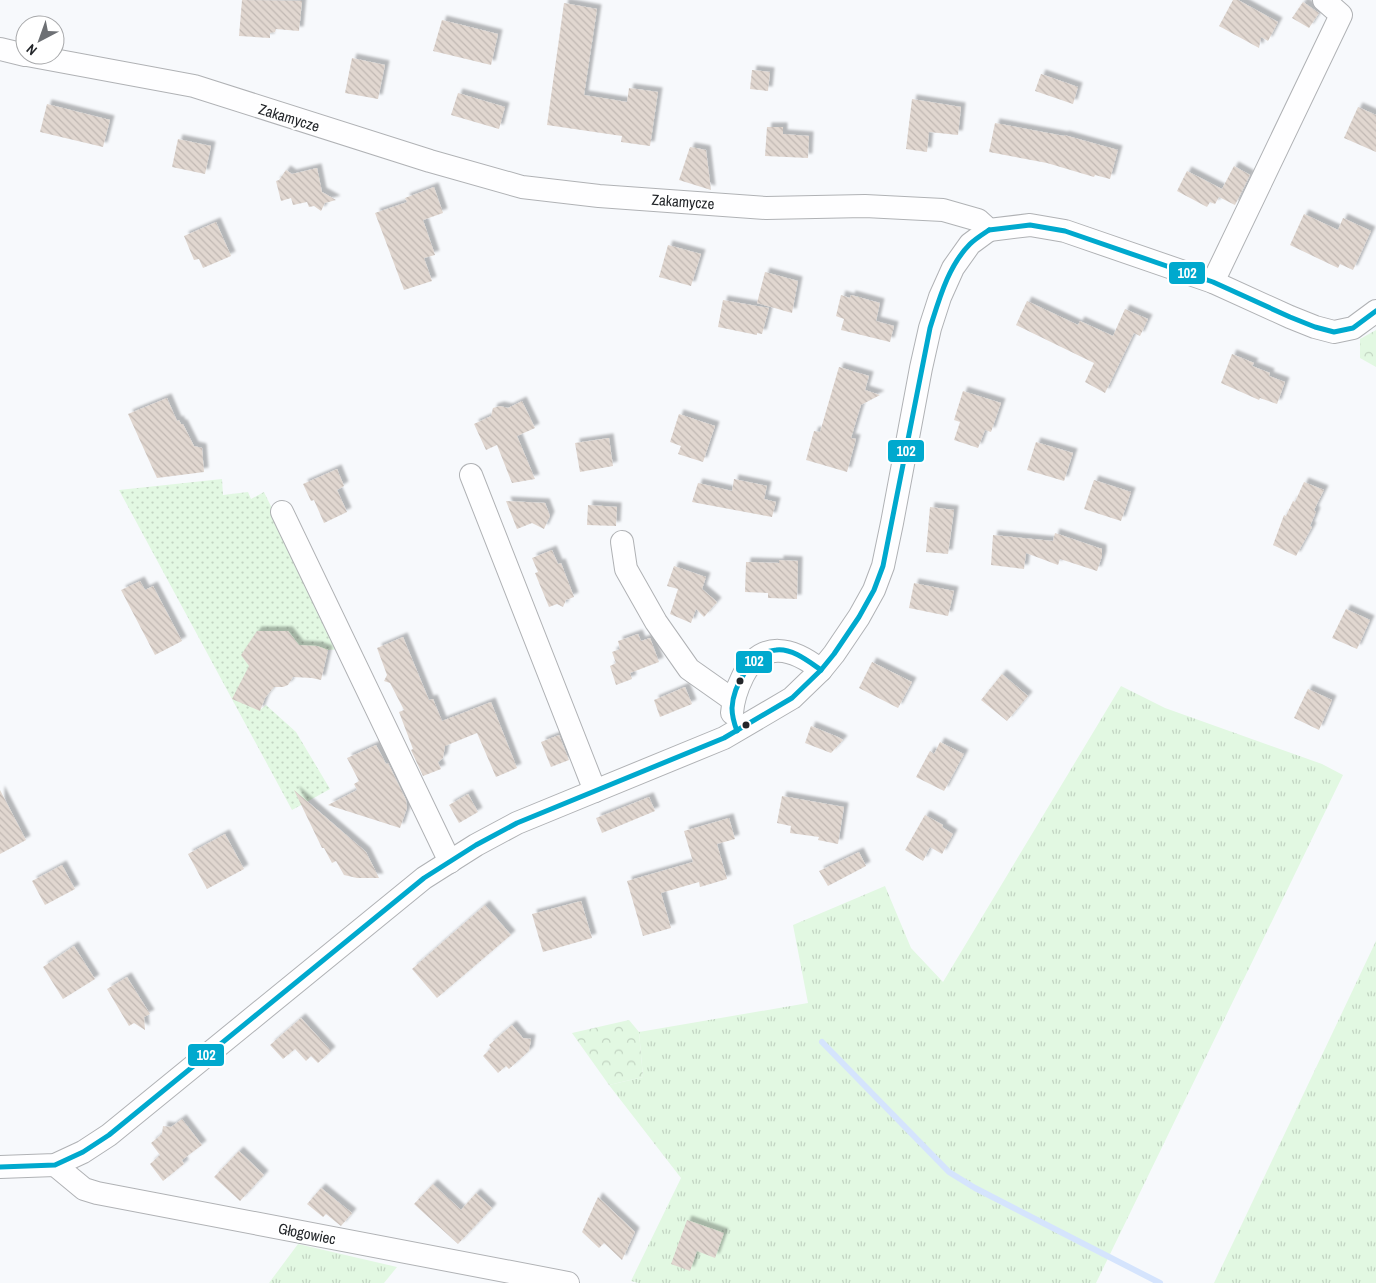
<svg xmlns="http://www.w3.org/2000/svg" width="1376" height="1283" font-family="'Archivo Narrow',sans-serif">
<style>
.grass{fill:url(#grass-tufts)}
.forest{fill:url(#forest-crowns)}
.park{fill:url(#park-dots)}
.lines{fill:none;stroke-linecap:round;stroke-linejoin:round}
.stream{stroke:#d5e4fd;stroke-width:6}
.building{fill:url(#building-back-hatch);filter:url(#shadow)}
.minor-casing{stroke:#b0b2b5;stroke-width:24}
.minor{stroke:#fefeff;stroke-width:22}
.bus-1-casing{stroke:#fff;stroke-width:9}
.bus-1{stroke:#00a9ce;stroke-width:5}
.bus-dot{fill:#23262a;stroke:#fff;stroke-width:2}
.labels{text-anchor:middle;stroke-width:4.5;stroke-linejoin:round;paint-order:stroke}
.street-label{font-size:15px;fill:#23262a;stroke:#fff}
.line-badge{stroke:#fff;stroke-width:2}
.badge-label{font-size:14px;text-anchor:middle;font-weight:bold;fill:#fff}
</style>
<defs>
<pattern id="grass-tufts" width="24" height="20" patternUnits="userSpaceOnUse" patternTransform="scale(1.25)"><rect width="24" height="20" fill="#e2f8e2"/><path d="M3 7l-1-3M5 7V3M7 7l1-3M15 17l-1-3M17 17v-4M19 17l1-3" fill="none" stroke="#c2d4c2"/></pattern>
<pattern id="forest-crowns" width="20" height="18" patternUnits="userSpaceOnUse" patternTransform="scale(1.25)"><rect width="20" height="18" fill="#e2f8e2"/><path d="M2 6a3 3 0 1 1 6 0M12 15a3 3 0 1 1 6 0" fill="none" stroke="#c2d4c2"/></pattern>
<pattern id="park-dots" width="8" height="8" patternUnits="userSpaceOnUse" patternTransform="scale(1.25)"><rect width="8" height="8" fill="#e2f8e2"/><path d="M2 2h.1M6 6h.1" fill="none" stroke="#c2d4c2" stroke-width="1.8" stroke-linecap="round"/></pattern>
<pattern id="building-back-hatch" width="6" height="6" patternUnits="userSpaceOnUse" patternTransform="scale(1.25)"><rect width="6" height="6" fill="#e1d7d0"/><path d="M-1 5l2 2M0 0l6 6M5-1l2 2" fill="none" stroke="#c1b8b3"/></pattern>
<filter id="shadow"><feDropShadow dx="4.5" dy="-4.5" stdDeviation="1" flood-color="#0004"/></filter>
</defs>
<rect width="100%" height="100%" fill="#f7f9fc"/>
<!-- grass -->
<g class="grass">
<path d="M1121,686L1165,708L1322,764L1343,775L1096,1283H638L631,1281L681,1178L609,1085L643,1077L639,1032L808,1003L793,925L885,886L911,948L943,982Z"/>
<path d="M1376,941V1283H1214Z"/>
<path d="M298,1244L397,1267L384,1283H269Z"/>
</g>
<!-- forest -->
<g class="forest">
<path d="M1376,330V367L1360,358V339Z"/>
<path d="M629,1020L639,1032L643,1077L609,1085L572,1033Z"/>
</g>
<!-- park -->
<path class="park" d="M222,479L223,495L248,492L251,499L264,492L341,649L328,650L293,646L250,668L260,710L266,705L296,732L330,789L292,810L119,490Z"/>
<g class="lines">
<!-- stream -->
<path class="stream" d="M822,1042L949,1172L975,1188L1160,1283"/>
</g>
<!-- building -->
<g class="building">
<path d="M242,0L302,1L299,31L276,29L275,32L270,33V38L239,36Z"/>
<path d="M1233,0H1238L1278,22L1268,41L1261,37L1259,48L1219,26Z"/>
<path d="M1303,2L1319,13L1309,28L1292,18Z"/>
<path d="M564,3L597,9L584,95L627,102L629,88L658,92L650,146L621,142L622,136L547,125Z"/>
<path d="M442,20L498,34L491,65L433,51Z"/>
<path d="M352,58L385,65L378,99L345,93Z"/>
<path d="M752,70L770,72L768,91L750,89Z"/>
<path d="M1041,74L1078,87L1073,104L1035,91Z"/>
<path d="M458,93L505,107L499,129L451,115Z"/>
<path d="M912,99L961,107L958,135L929,132L927,152L906,149Z"/>
<path d="M47,104L110,120L103,147L40,132Z"/>
<path d="M1358,107L1376,115V152L1344,138Z"/>
<path d="M995,123L1064,136V135L1118,150L1110,179L1095,175L1094,177L1047,163L989,152Z"/>
<path d="M767,127H783V134L809,136L808,158L765,156Z"/>
<path d="M178,139L211,146L205,174L172,167Z"/>
<path d="M690,147L706,150L711,190L679,180Z"/>
<path d="M1234,166L1250,175L1235,205L1219,197L1215,204L1210,202L1207,207L1177,191L1187,171L1222,189Z"/>
<path d="M317,168L322,192L336,200L325,203L321,211L314,206L309,207L307,202L293,205L291,198L281,201L276,181L279,180L286,170L292,174Z"/>
<path d="M434,187L443,213L423,220L435,255L424,258L432,281L404,290L375,213L407,202L405,198Z"/>
<path d="M1304,214L1338,230L1343,218L1371,231L1353,270L1340,264L1338,268L1290,245Z"/>
<path d="M216,222L231,256L203,268L199,259L194,260L184,236Z"/>
<path d="M668,245L701,254L691,286L659,277Z"/>
<path d="M765,272L798,281L792,313L757,303Z"/>
<path d="M841,295L850,298L851,295L880,303L876,321L894,326L890,342L841,330L844,319L836,316Z"/>
<path d="M723,300L769,308L762,334L757,333V335L718,327Z"/>
<path d="M1027,301L1078,325L1080,321L1113,336L1125,309L1148,319L1140,336L1134,333L1105,393L1085,382L1094,363L1016,325Z"/>
<path d="M1232,354L1254,363L1252,366L1270,373L1269,376L1285,382L1277,404L1260,398L1259,400L1221,383Z"/>
<path d="M839,367L869,376L865,390L880,395L861,405L851,438L856,439L847,472L806,460L814,431L820,432Z"/>
<path d="M963,391L1001,403L991,432L985,430L978,448L954,440L960,422L954,420Z"/>
<path d="M167,398L177,421L179,420L181,424H183L194,446L202,448L204,472L157,478L128,414Z"/>
<path d="M522,401L535,428L517,436L535,479L512,483L497,445L486,450L474,424L491,416L493,408L500,406L508,408Z"/>
<path d="M679,414L715,426L703,462L678,454L681,446L670,442Z"/>
<path d="M609,438L613,466L580,472L575,443Z"/>
<path d="M1036,442L1073,453L1064,481L1027,470Z"/>
<path d="M337,469L344,486L337,490L347,512L324,523L314,500L311,501L303,484Z"/>
<path d="M734,479L767,486L764,499L776,502L772,517L692,502L698,483L732,491Z"/>
<path d="M1094,480L1131,492L1121,521L1084,509Z"/>
<path d="M1304,482L1324,490L1314,510L1316,512L1310,526L1312,527L1296,556L1273,545L1284,515L1286,516L1293,501L1295,502Z"/>
<path d="M506,501L545,503L550,516L544,529L532,523L517,529Z"/>
<path d="M588,505L617,507L616,526L587,525Z"/>
<path d="M930,507L954,510L948,554L926,552Z"/>
<path d="M1055,533L1102,549V556L1097,571L1060,559L1058,565L1026,553L1024,569L991,565L993,535L1053,541Z"/>
<path d="M552,550L558,564L561,563L574,597L566,600L563,607L557,604L549,607L535,573L538,572L532,558Z"/>
<path d="M779,560L798,561L797,599L768,598V593L745,592L746,562L779,563Z"/>
<path d="M674,566L706,577L702,589L717,602L704,617L696,609L691,623L670,614L678,589L667,586Z"/>
<path d="M140,581L145,590L153,586L182,641L155,655L121,590Z"/>
<path d="M914,583L954,591L948,616L909,608Z"/>
<path d="M1346,609L1370,620L1357,649L1332,638Z"/>
<path d="M257,631H288L299,645L317,646L328,650L321,680L312,678L293,677L288,685L283,687H274L265,698L260,711L232,699L249,666L241,655Z"/>
<path d="M638,634L641,641L650,638L659,662L630,673L632,679L616,685L610,666L616,663L612,652L620,649L618,641Z"/>
<path d="M403,637L429,700L433,699L442,721L491,702L517,768L496,777L477,733L445,746L443,758L438,762L441,769L423,776L411,750L413,749L399,712L404,710L390,683L384,681L387,675L377,648Z"/>
<path d="M872,662L912,682L898,708L859,688Z"/>
<path d="M1002,674L1028,696L1007,721L981,700Z"/>
<path d="M685,687L692,704L660,717L654,700Z"/>
<path d="M1308,689L1332,700L1319,730L1294,718Z"/>
<path d="M811,726L838,737L843,740L831,753L805,743Z"/>
<path d="M559,735L569,760L551,767L541,742Z"/>
<path d="M940,742L964,754L944,791L916,777L930,751L934,754Z"/>
<path d="M376,745L386,764L388,763L406,800L407,808L400,828L328,805L357,790L354,784L359,781L347,758Z"/>
<path d="M0,790L26,840L0,854Z"/>
<path d="M294,790L366,852L379,878H357L344,875L336,861L332,863L324,848H322Z"/>
<path d="M468,794L478,812L459,823L449,805Z"/>
<path d="M782,796L844,807L838,844L818,840L819,837L790,833L791,826L777,823Z"/>
<path d="M649,797L655,811L602,833L596,818Z"/>
<path d="M925,815L943,825L942,827L953,834L942,854L930,847L923,861L905,850Z"/>
<path d="M729,818L735,839L717,844L727,879L700,887L699,882L661,893L671,928L643,936L627,881L693,862L684,831Z"/>
<path d="M225,834L244,869L207,889L188,854Z"/>
<path d="M859,852L866,866L828,886L819,871Z"/>
<path d="M62,865L75,889L45,905L32,881Z"/>
<path d="M581,901L592,938L543,952L532,914Z"/>
<path d="M485,905L511,935L437,998L412,969Z"/>
<path d="M74,946L95,979L63,999L43,967Z"/>
<path d="M127,977L150,1014L144,1017L145,1030L134,1023L129,1026L107,989Z"/>
<path d="M301,1018L331,1051L318,1063L311,1056L306,1061L295,1049L283,1059L270,1045Z"/>
<path d="M512,1025L523,1038L531,1039L529,1051L509,1069L506,1066L498,1073L483,1056L491,1048L489,1045Z"/>
<path d="M182,1119L202,1145L182,1160L184,1164L163,1181L150,1164L160,1155L151,1143L162,1134L163,1126L171,1127Z"/>
<path d="M239,1151L264,1175L240,1201L214,1177Z"/>
<path d="M433,1184L461,1210L476,1193L492,1208L458,1244L414,1204Z"/>
<path d="M321,1188L352,1213L341,1226L326,1214L323,1217L307,1204Z"/>
<path d="M598,1197L635,1232L622,1260L604,1243L599,1248L582,1232Z"/>
<path d="M687,1220L724,1233L715,1258L697,1251L690,1271L671,1264Z"/>
</g>
<g class="lines">
<!-- minor casing -->
<g class="minor-casing">
<g id="minor">
<path d="M0,49L25,55"/>
<path d="M27,55L194,86L430,161L522,187L599,196L766,208L865,206L943,210L978,220L989,230L1030,225L1065,231L1213,282L1290,317L1315,327L1334,332L1353,328L1376,311"/>
<path d="M1213,282L1341,15L1324,0"/>
<path d="M471,475L595,791"/>
<path d="M282,512L450,862"/>
<path d="M622,542L626,569L656,622L689,669L733,700"/>
<path d="M732,713C733,700 737,688 743,676C762,639 793,648 821,670"/>
<path d="M55,1165L84,1189L97,1193L568,1283"/>
<path d="M0,1167L55,1165L83,1152L109,1135L424,878L476,845L517,823L724,738L792,698L821,670L834,654L859,617L874,590L883,566L892,523L921,368L930,328L940,297L953,268L970,244L989,230"/>
</g>
</g>
<!-- minor -->
<use href="#minor" class="minor"/>
<!-- bus-1 casing -->
<g class="bus-1-casing">
<g id="bus-1">
<path d="M989,230L1030,225L1065,231L1213,282L1290,317L1315,327L1334,332L1353,328L1376,311"/>
<path d="M737,731C734,723 732,717 732,708C733,687 752,651 776,650C792,648 808,661 821,670"/>
<path d="M0,1167L55,1165L83,1152L109,1135L424,878L476,845L517,823L724,738L792,698L821,670L834,654L859,617L874,590L883,566L930,328C939,300 948,266 970,244C975,239 983,234 989,230"/>
</g>
</g>
<!-- bus-1 -->
<use href="#bus-1" class="bus-1"/>
</g>
<!-- markers -->
<g class="bus-dot">
<circle cx="740" cy="681" r="4.5"/>
<circle cx="746" cy="725" r="4.5"/>
</g>
<g class="labels">
<!-- street labels -->
<g class="street-label">
<text transform="translate(289 118) rotate(17)" y="5">Zakamycze</text>
<text transform="translate(683 202) rotate(4)" y="5">Zakamycze</text>
<text transform="translate(307 1234) rotate(11)" y="5">Głogowiec</text>
</g>
</g>
<g class="line-badge">
<rect x="1168" y="261" width="38" height="24" rx="5" fill="#00a9ce"/>
<rect x="887" y="439" width="38" height="24" rx="5" fill="#00a9ce"/>
<rect x="735" y="650" width="38" height="24" rx="5" fill="#00a9ce"/>
<rect x="187" y="1043" width="38" height="24" rx="5" fill="#00a9ce"/>
</g>
<g class="badge-label">
<text x="1187" y="278">102</text>
<text x="906" y="456">102</text>
<text x="754" y="666">102</text>
<text x="206" y="1060">102</text>
</g>
<!-- north arrow -->
<g transform="translate(40 40) rotate(221)"><circle r="24" fill="#ffffff" stroke="#a7a8aa"/>
<path d="M0-4L9 19L0 12L-9 19Z" fill="#6d7074"/>
<text y="-8" font-size="14" font-weight="bold" text-anchor="middle" fill="#23262a">N</text>
</g>
</svg>
